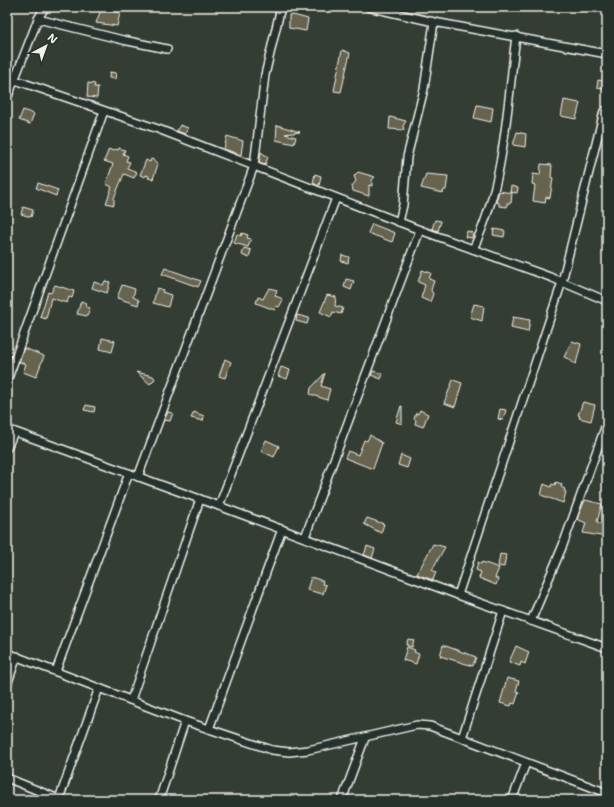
<svg xmlns="http://www.w3.org/2000/svg" width="614" height="807" font-family="'Shantell Sans',sans-serif">
<style>
.building{fill:#66634f;stroke:#f4f1e8}
.lines{fill:none;stroke-linecap:round;stroke-linejoin:round}
.minor-casing{stroke:#f4f1e8;stroke-width:10}
.minor{stroke:#26332d;stroke-width:7}
</style>
<rect width="100%" height="100%" fill="#333d34"/>
<filter id="ink" filterUnits="userSpaceOnUse"><feTurbulence type="fractalNoise" baseFrequency=".025" numOctaves="2"/><feDisplacementMap in="SourceGraphic" scale="8" xChannelSelector="R" yChannelSelector="G"/><feConvolveMatrix kernelMatrix="1 2 1 2 8 2 1 2 1" color-interpolation-filters="sRGB"/></filter>
<g filter="url(#ink)">
<!-- building -->
<g class="building">
<path d="M102,7H109V10L120,13L117,26L96,23Z"/>
<path d="M289,15H293L308,19L306,31L289,28Z"/>
<path d="M342,50L350,53L341,92L334,91Z"/>
<path d="M110,72L116,73L115,79L109,78Z"/>
<path d="M598,80L604,81L603,88L597,87Z"/>
<path d="M88,83L95,84L94,87H98L97,98L87,97Z"/>
<path d="M564,100L580,103L576,119L561,116Z"/>
<path d="M477,105L493,108L491,122L474,118Z"/>
<path d="M23,110L34,114L30,124L19,120Z"/>
<path d="M390,117L406,121L403,126L404,130L389,129Z"/>
<path d="M180,125L188,128L185,134L177,131Z"/>
<path d="M277,125L300,132L285,134L296,137L294,144L276,140Z"/>
<path d="M517,132L526,134L525,147L513,145Z"/>
<path d="M227,136L243,141L241,155L224,149Z"/>
<path d="M119,148L125,150L123,154L128,156L126,161L130,162L127,168L137,172L134,178L124,174L114,198V205L106,203L112,187L106,184L113,164L104,161L109,149L113,151L114,149L118,150Z"/>
<path d="M261,152L268,157L265,165L259,163Z"/>
<path d="M151,159L156,161V163L158,164L153,179L148,178L149,176L146,175L145,177L140,175L146,160L150,162Z"/>
<path d="M541,164L552,165L551,177L553,178L550,198L546,197L545,203L533,201L535,185L532,184L533,174L540,175Z"/>
<path d="M358,172L375,177L372,180V186L369,185V196L353,191L352,186L356,181L354,176Z"/>
<path d="M315,174L321,176L319,186L313,183Z"/>
<path d="M426,174L448,176L446,190H444L443,193L421,188Z"/>
<path d="M38,183L58,190L56,196L36,188Z"/>
<path d="M511,186L518,188L517,193L510,192Z"/>
<path d="M499,191L512,193L511,203H507V207L499,206V203L496,202Z"/>
<path d="M23,207L33,210L31,217L21,214Z"/>
<path d="M435,220L441,221L438,231L432,229Z"/>
<path d="M372,224L395,233L392,242L368,233Z"/>
<path d="M494,229L505,231L504,237L493,235Z"/>
<path d="M467,231L473,233L472,238L465,237Z"/>
<path d="M242,233L248,235L247,238L251,239L248,247L234,243L237,234L241,236Z"/>
<path d="M244,248L251,250L249,258L242,255Z"/>
<path d="M342,255L349,257L348,263L341,261Z"/>
<path d="M165,268L201,281L198,287L162,274Z"/>
<path d="M422,270L431,273L429,279L434,281L431,290L433,294L430,302L421,298L425,285L418,282Z"/>
<path d="M346,279L354,281L351,290L344,287Z"/>
<path d="M105,281L110,282L107,293L92,288L94,282L103,285Z"/>
<path d="M55,285L74,291L72,298L69,297L67,303L51,298L46,319L40,317L48,292L51,293Z"/>
<path d="M122,285L135,289L133,297L139,300L138,305L117,298Z"/>
<path d="M157,288L163,290L162,292L171,295L168,307L153,303Z"/>
<path d="M269,288L277,290L275,296L281,298L283,300L279,307L276,306L275,310L256,303L258,297L263,299Z"/>
<path d="M327,295L336,297L335,306L343,308L341,314L333,312L331,317L320,312Z"/>
<path d="M81,301L87,303L86,307L90,308L87,316L77,314Z"/>
<path d="M474,304L484,306L482,321L470,317Z"/>
<path d="M297,315L309,318L307,324L296,321Z"/>
<path d="M513,317L530,320L528,332L511,328Z"/>
<path d="M102,338L115,341L112,352L100,349Z"/>
<path d="M572,341L581,344L576,364L571,362V360L564,357Z"/>
<path d="M24,348L44,356L36,377L23,372L26,364L19,362Z"/>
<path d="M225,359L231,362L225,378L219,376Z"/>
<path d="M281,367L290,370L287,379L278,376Z"/>
<path d="M373,371L383,374L381,379L371,375Z"/>
<path d="M136,372L153,376L155,379L150,384Z"/>
<path d="M325,373L321,386L330,389L327,400L310,394L311,388Z"/>
<path d="M453,380L462,383L455,407L444,403Z"/>
<path d="M583,402L595,405L591,421L579,418L580,416L578,415Z"/>
<path d="M86,405L95,407L94,412L84,410Z"/>
<path d="M401,406H402V424L396,422Z"/>
<path d="M500,409L506,410L503,420L498,419Z"/>
<path d="M420,410L428,414L423,427L415,424L416,420L414,419L416,413L418,414Z"/>
<path d="M168,412L173,413L170,421L164,420Z"/>
<path d="M194,412L204,416L203,421L191,418Z"/>
<path d="M370,435L382,443L373,469L345,458L348,451L358,455L364,440L367,441Z"/>
<path d="M266,440L279,446L274,457L261,451Z"/>
<path d="M401,455L410,459L407,468L398,465Z"/>
<path d="M556,482L562,484L561,487L565,489L564,491L566,492L563,503L541,495L544,484L551,487L552,484L555,485Z"/>
<path d="M585,500L602,504L597,522L607,525V537L583,533L586,523L577,519Z"/>
<path d="M367,518L384,524L381,533L364,524Z"/>
<path d="M433,544L445,547L432,570L436,572L433,580L417,574Z"/>
<path d="M367,546L375,549L372,558L364,555Z"/>
<path d="M500,554L506,555L504,567L498,566Z"/>
<path d="M478,562L481,564L482,562L499,568L495,578L498,579L496,585L479,578L481,572L476,570Z"/>
<path d="M311,577L323,581L322,584L326,585L323,594L307,590Z"/>
<path d="M408,639L414,640L412,647L406,645Z"/>
<path d="M443,645L476,657L473,666L440,656Z"/>
<path d="M516,646L529,652L525,664L521,662L520,666L509,662Z"/>
<path d="M407,647L415,650L414,652L419,654L416,664L403,660Z"/>
<path d="M507,678L519,681L516,691L519,692L515,704L512,703L511,706L500,703Z"/>
</g>
<g class="lines">
<!-- minor casing -->
<g class="minor-casing">
<g id="minor">
<path d="M368,7L434,22L607,54"/>
<path d="M38,19L123,40L167,49"/>
<path d="M15,80L158,129L420,230L550,277L607,301"/>
<path d="M7,99L38,19L45,7"/>
<path d="M399,222L403,205L407,157L424,89L434,22"/>
<path d="M473,249C505,184 507,107 516,36"/>
<path d="M7,381L104,111"/>
<path d="M7,429L219,506L458,595L607,648"/>
<path d="M7,448L14,432"/>
<path d="M138,477L254,166L265,75L281,7"/>
<path d="M219,506L336,198"/>
<path d="M305,537L420,230"/>
<path d="M458,595L562,282L604,111"/>
<path d="M531,621L563,545L607,422"/>
<path d="M7,653L185,721L272,750L289,752L308,750L417,725L430,726L462,738L607,793"/>
<path d="M56,671L129,473"/>
<path d="M7,685L17,656"/>
<path d="M131,700L200,499"/>
<path d="M209,729L282,529"/>
<path d="M462,738L503,611"/>
<path d="M7,778L61,800"/>
<path d="M59,799L99,688"/>
<path d="M159,800L185,721"/>
<path d="M342,800L365,738"/>
<path d="M512,800L526,763"/>
</g>
</g>
<!-- minor -->
<use href="#minor" class="minor"/>
</g>
</g>
<!-- margin -->
<rect width="614" height="807" fill="none" stroke="#26332d" stroke-width="24"/>
<rect x="12" y="12" width="590" height="783" fill="none" stroke="#f4f1e8" stroke-width="1.5" filter="url(#ink)"/>
<!-- north arrow -->
<g transform="translate(46 46) rotate(41)" stroke="#26332d" stroke-width="3" paint-order="stroke">
<path d="M0-3L7 15L0 10L-7 15Z" fill="#f4f1e8"/>
<text y="-6" font-size="11" font-weight="bold" text-anchor="middle" fill="#f4f1e8">N</text>
</g>
</svg>
